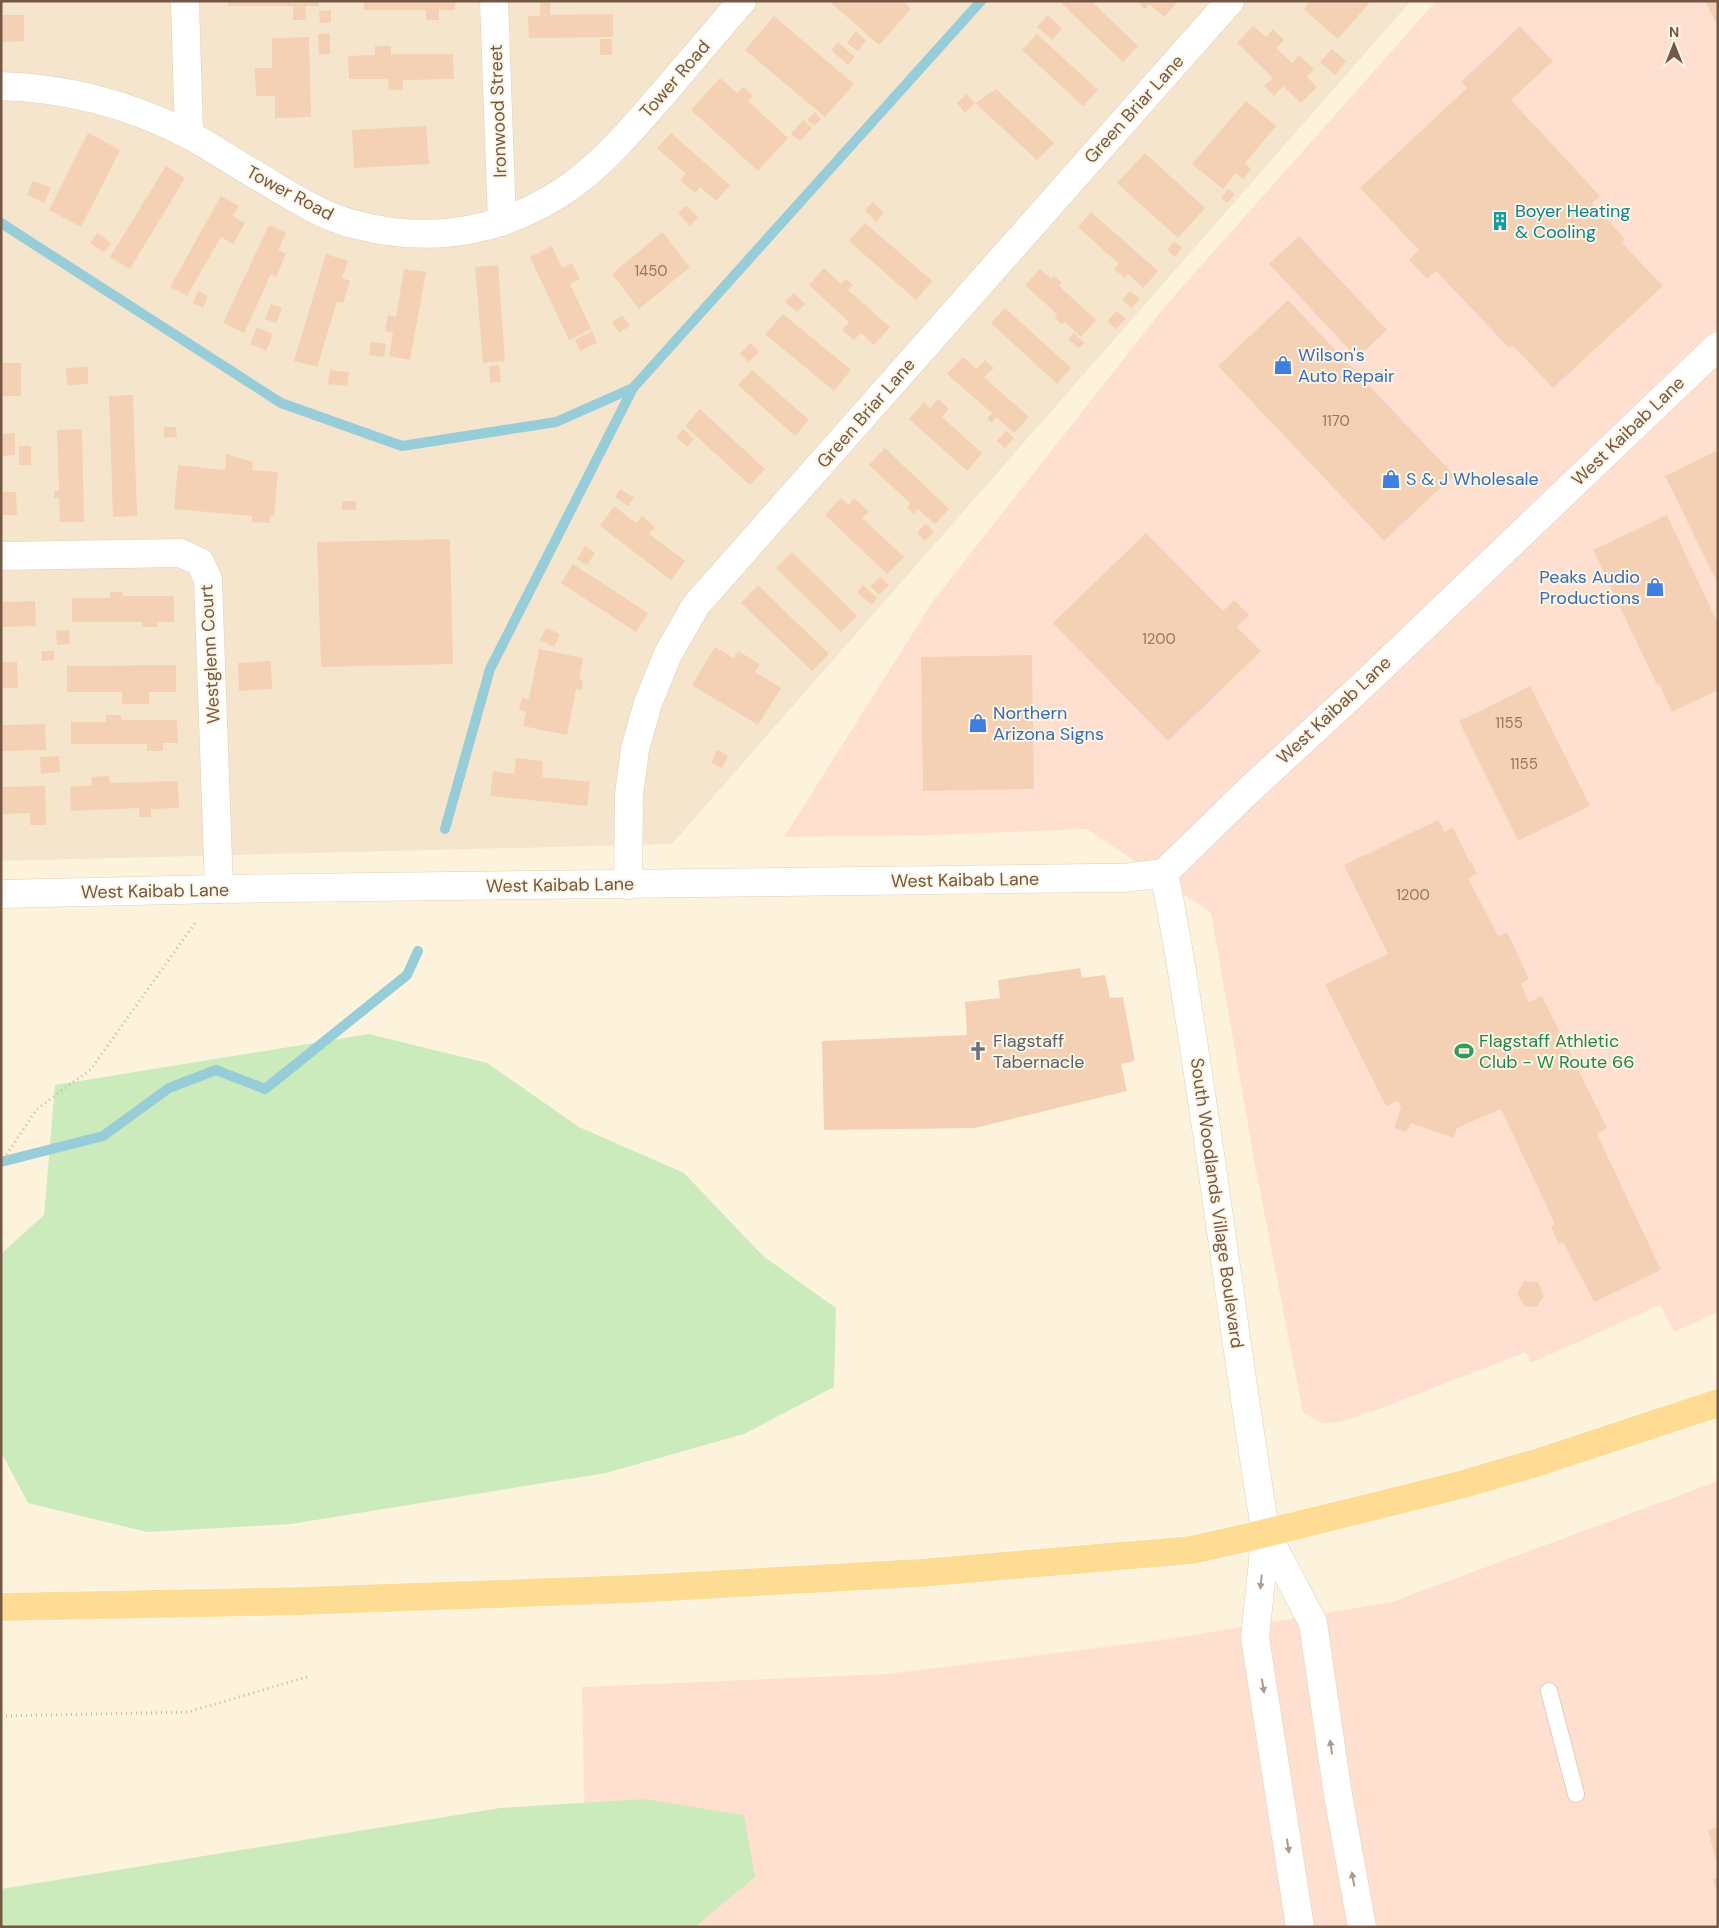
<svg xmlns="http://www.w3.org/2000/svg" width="1719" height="1928" font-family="'DM Sans',sans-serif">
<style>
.residential{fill:#f5e5cc}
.commercial{fill:#ffe0d0}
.green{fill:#ccebbc}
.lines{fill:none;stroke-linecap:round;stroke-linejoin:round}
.stream{stroke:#97ccd9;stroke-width:10}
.building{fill:#f4d1b4}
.service-casing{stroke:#e1ceb9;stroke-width:18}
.minor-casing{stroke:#e1ceb9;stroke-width:29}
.tertiary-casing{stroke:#e1ceb9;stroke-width:29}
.primary-casing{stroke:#fff;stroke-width:29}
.path{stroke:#d8b498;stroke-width:3;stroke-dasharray:1 4;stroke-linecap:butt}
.service{stroke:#fff;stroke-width:16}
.minor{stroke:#fff;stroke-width:28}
.tertiary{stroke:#fff;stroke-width:28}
.primary{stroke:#ffdc93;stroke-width:28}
.oneway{fill:#ac9b8f}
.labels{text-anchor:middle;stroke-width:4;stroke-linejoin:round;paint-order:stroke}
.number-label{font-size:15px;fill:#947661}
.street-label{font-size:18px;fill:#745845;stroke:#fff6e5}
.culture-label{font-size:18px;fill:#0d838f;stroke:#fff6e5;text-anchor:start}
.shop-label{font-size:18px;fill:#366cbe;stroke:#fff6e5;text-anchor:start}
.worship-label{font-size:18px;fill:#5b616d;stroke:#fff6e5;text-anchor:start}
.leisure-label{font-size:18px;fill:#27864d;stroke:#fff6e5;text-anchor:start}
</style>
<rect width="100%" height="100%" fill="#fdf3dd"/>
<!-- residential -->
<path class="residential" d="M1,1H1411L672,844L1,861Z"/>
<!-- commercial -->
<g class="commercial">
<path d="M1436,1H1718V1312L1674,1332L1660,1305L1531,1363L1526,1352L1382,1408L1340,1422L1322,1423L1303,1413L1255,1165L1211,913L1087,829L932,835L784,837L933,601L1166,305Z"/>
<path d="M1718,1481V1927H587L582,1687L887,1674L1168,1639L1392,1602Z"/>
</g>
<!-- green -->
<g class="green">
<path d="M369,1034L487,1063L579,1127L684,1173L763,1256L836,1308L834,1387L744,1434L606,1473L291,1524L147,1532L28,1503L1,1452V1254L44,1215L55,1085Z"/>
<path d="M644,1799L744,1815L755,1877L695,1927H1V1889L500,1808Z"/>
</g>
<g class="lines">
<!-- stream -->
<g class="stream">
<path d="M1,223L281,403L402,446L556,422L633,388L981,1"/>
<path d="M445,829L490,669L633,388"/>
<path d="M1,1162L103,1136L169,1088L216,1070L265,1089L407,975L418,951"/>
</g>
</g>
<!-- building -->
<g class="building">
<path d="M228,1H319V6H305L306,20H293V6H228Z"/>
<path d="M364,1H455V10H439V20H426V10H364Z"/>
<path d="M829,1H902L911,9L879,45Z"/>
<path d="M1059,1H1091L1138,46L1123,62Z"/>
<path d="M1137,1H1178L1164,17L1149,4L1145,9Z"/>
<path d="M1311,1H1371L1338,39L1304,9Z"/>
<path d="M1705,1H1718V27Z"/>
<path d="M540,3H550V15L613,14V37L529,38L528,16H540Z"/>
<path d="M331,10V22L320,23L319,11Z"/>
<path d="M1,15H24V41L1,42Z"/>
<path d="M1048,15L1062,29L1052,40L1037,27Z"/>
<path d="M774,16L854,84L825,117L745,50Z"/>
<path d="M1253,26L1266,37L1273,29L1284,40L1276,48L1292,63L1299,55L1314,69L1307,77L1317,87L1301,103L1283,86L1274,96L1264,86L1273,78L1237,43Z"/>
<path d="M1520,26L1553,61L1511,100L1600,196L1592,203L1625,239L1622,243L1663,286L1553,388L1513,346L1509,348L1436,271L1427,279L1409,260L1419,250L1360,188L1467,88L1461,82Z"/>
<path d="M855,31L866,40L858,51L847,43Z"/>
<path d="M330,33V54L319,55L318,34Z"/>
<path d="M1037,34L1098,90L1083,106L1022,50Z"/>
<path d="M309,37L311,117L275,118V96H256L255,68H272V38Z"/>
<rect x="600" y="39" width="12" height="16"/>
<path d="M838,42L855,57L848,65L831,50Z"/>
<path d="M375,46H391V54H453L454,79L403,80V90H389L388,79H349L348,56L375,55Z"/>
<path d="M1332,49L1346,61L1335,75L1320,62Z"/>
<path d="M720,78L737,93L743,87L753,96L748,101L788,138L758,171L691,110Z"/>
<path d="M996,89L1054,143L1037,160L975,103Z"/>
<path d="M967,94L975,103L965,113L957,103Z"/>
<path d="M1246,101L1276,126L1245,163L1251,169L1243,179L1236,173L1223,189L1192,164Z"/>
<path d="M815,112L821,119L814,126L807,120Z"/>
<path d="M803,120L812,128L800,141L791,134Z"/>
<path d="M426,126L429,164L354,168L352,130Z"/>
<path d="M88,133L120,150L81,227L49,210Z"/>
<path d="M671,133L730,185L716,201L700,187L695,193L680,180L686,174L657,148Z"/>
<path d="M1145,153L1205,208L1178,238L1117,183Z"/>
<path d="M166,166L185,178L130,269L110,257Z"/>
<path d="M33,181L51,188L44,203L27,195Z"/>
<path d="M1228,189L1235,194L1227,203L1221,198Z"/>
<path d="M221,196L239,206L233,216L245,223L233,244L221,237L187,296L170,287Z"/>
<path d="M873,202L884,213L876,222L865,210Z"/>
<path d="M686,206L698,217L690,226L678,213Z"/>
<path d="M1091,212L1158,271L1143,288L1128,274L1125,278L1114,269L1119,264L1078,227Z"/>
<path d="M865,223L932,281L916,300L849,241Z"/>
<path d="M269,225L286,233L278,250L286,254L276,277L271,274L244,333L223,323Z"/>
<path d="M662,232L690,267L639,309L612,274Z"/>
<path d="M97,233L111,243L104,252L90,243Z"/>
<path d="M1299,236L1387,330L1357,358L1269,264Z"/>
<path d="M1174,241L1182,248L1175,257L1167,250Z"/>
<path d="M552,246L562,268L572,263L580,279L570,284L591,329L569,340L530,257Z"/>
<path d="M326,254L348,261L342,278L350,281L343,303L337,302L317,367L294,361Z"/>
<path d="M498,265L505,361L483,363L475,267Z"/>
<path d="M824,268L841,284L846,279L853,285L848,290L890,327L874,345L861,333L854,340L842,330L849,322L809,285Z"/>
<path d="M404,269L426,272L410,360L389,356L393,333L385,331L388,315L396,317Z"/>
<path d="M1040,269L1051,279L1054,276L1062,283L1059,286L1096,320L1081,337L1065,322L1062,324L1054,318L1058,315L1025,285Z"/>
<path d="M198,291L208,296L203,308L193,303Z"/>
<path d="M1130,291L1140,298L1132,308L1122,300Z"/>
<path d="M794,293L805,304L797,312L785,302Z"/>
<path d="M1288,300L1454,475L1384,541L1218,366Z"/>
<path d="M271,304L282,308L276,323L265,319Z"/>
<path d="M1005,308L1071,368L1057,384L991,323Z"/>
<path d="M1116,311L1126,318L1116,329L1107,322Z"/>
<path d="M783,314L851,370L834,391L765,334Z"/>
<path d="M622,315L630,326L619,333L612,322Z"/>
<path d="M257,327L273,334L266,351L250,344Z"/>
<path d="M592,331L597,343L580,351L575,340Z"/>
<path d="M1074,333L1084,343L1079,348L1068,339Z"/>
<path d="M371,342L386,344L384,357L369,355Z"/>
<path d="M750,343L759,351L749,362L740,354Z"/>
<path d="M963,357L977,369L985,360L994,368L984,377L1029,417L1014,433L996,417L992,423L987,418L992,413L947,374Z"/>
<rect x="1" y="363" width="20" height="33"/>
<path d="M499,365L501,382L490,383L489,366Z"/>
<path d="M88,367V384L67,385L66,368Z"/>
<path d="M330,370L349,372L347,386L328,384Z"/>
<path d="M752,370L809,420L795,436L738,385Z"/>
<path d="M133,395L137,516L113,517L109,396Z"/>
<path d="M938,399L949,409L942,417L982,453L967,471L909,419L924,402L930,408Z"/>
<path d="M700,409L765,469L750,485L685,426Z"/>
<path d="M164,427H176L177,437L164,438Z"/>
<path d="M82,429L84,522H60L59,498H54V491H59L57,430Z"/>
<path d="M683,429L694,439L687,447L676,437Z"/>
<path d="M1006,431L1014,438L1005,448L997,441Z"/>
<path d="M15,433V455L1,456V434Z"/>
<rect x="19" y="446" width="12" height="19"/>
<path d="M885,448L949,509L935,524L918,509L914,514L907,508L910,503L869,465Z"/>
<path d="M1718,450V584L1665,476Z"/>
<path d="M226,454L253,462L252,470L278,472L274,516H270V523L252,522V516L174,509L178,465L225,470Z"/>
<path d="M621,489L634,498L628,506L615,497Z"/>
<path d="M1,492H16L17,515H1Z"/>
<path d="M841,498L849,505L854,498L869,512L862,518L904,557L887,574L825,515Z"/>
<rect x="342" y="501" width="14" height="9"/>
<path d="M614,506L636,523L642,516L655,527L649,534L685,561L671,580L600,526Z"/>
<path d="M1667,515L1718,624V690L1672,712L1659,684L1657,685L1593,550Z"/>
<path d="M926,523L934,532L925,541L917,533Z"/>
<path d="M1146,533L1223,611L1234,600L1249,615L1237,627L1261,651L1168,741L1053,623Z"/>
<path d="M450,539L453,664L321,667L317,542Z"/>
<path d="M585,546L595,553L587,565L577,559Z"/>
<path d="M792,552L857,616L841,632L776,568Z"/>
<path d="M573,564L648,613L636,632L561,583Z"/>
<path d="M880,577L889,585L879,595L870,586Z"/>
<path d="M758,585L829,654L812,671L741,603Z"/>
<path d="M863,585L877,598L872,605L857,592Z"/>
<path d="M110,592H122L123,596H174V622H157V627H142V622H72V598H110Z"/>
<path d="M35,601L36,626L1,627V602Z"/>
<path d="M546,628L560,634L554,647L540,640Z"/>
<path d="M56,630H69L70,644L57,645Z"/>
<path d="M715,647L734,658L738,651L760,664L755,672L781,688L758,725L692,685Z"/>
<path d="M539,649L583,658L579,679L583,680L582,690L576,689L567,735L523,726L526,712L519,710L522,698L529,699Z"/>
<path d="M41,651H54V660L42,661Z"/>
<path d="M1032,655L1034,789L923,791L921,657Z"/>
<path d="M271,661L272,689L239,691L238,663Z"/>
<path d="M1,662H17L18,688H1Z"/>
<path d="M176,665V692H149V704H122V692H67V666Z"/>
<path d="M1530,686L1590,806L1518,841L1459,721Z"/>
<path d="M106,715H121V720H177L178,743H163V751H147V744H71V722H106Z"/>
<path d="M45,724L46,750L1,751V725Z"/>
<path d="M717,750L728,756L722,768L711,763Z"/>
<path d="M59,756L60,772L41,774L40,757Z"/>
<path d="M516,758L543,761L542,777L590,782L587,806L490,796L493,771L514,774Z"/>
<path d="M109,776L110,783L178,781L179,808L151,809V817H139V808L71,811L70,787L92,785L91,777Z"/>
<path d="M45,786L46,825H30V813L1,814V787Z"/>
<path d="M1438,820L1445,832L1453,827L1470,863L1471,861L1477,874L1468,878L1498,936L1507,932L1529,979L1521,984L1529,1002L1542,996L1607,1128L1597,1134L1661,1270L1594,1302L1563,1242L1559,1244L1551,1227L1555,1224L1501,1109L1457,1128L1454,1138L1411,1123L1406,1132L1394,1128L1401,1108L1398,1101L1386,1106L1325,984L1388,954L1344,865Z"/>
<path d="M1080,968L1082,978L1105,975L1110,998L1123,997L1135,1061L1121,1064L1127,1091L975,1128L824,1130L822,1041L967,1035L965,1002L1000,998L998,980Z"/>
<path d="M1524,1281L1538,1282L1544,1296L1537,1307L1525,1306L1517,1294Z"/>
<path d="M1718,1827V1863H1717L1708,1830Z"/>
<path d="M1718,1878V1894H1717L1713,1879Z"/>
</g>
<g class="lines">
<!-- service casing -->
<g class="service-casing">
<path id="service" d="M1549,1691L1576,1794"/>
</g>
<!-- minor casing -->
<g class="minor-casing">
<g id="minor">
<path d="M185,1L189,135"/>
<path d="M494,1L502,222"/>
<path d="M1,86C66,88 131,105 189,135C212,147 233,162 256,175C288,194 320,216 357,225C434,245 510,231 575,183C607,159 634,127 660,97C687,65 715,33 742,1"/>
<path d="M1,556L180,553L200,562L208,580L219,889"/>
<path d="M1164,873C1178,940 1188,1007 1198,1074C1222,1227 1240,1381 1266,1533"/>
<path d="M628,885L629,795L635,749L648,703L668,654L696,605L1230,1"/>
<path d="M1,894L219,889L1095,878H1124L1164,873L1248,791L1363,685L1718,346"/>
</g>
</g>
<!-- tertiary casing -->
<g class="tertiary-casing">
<g id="tertiary">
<path d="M1266,1533L1313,1623L1338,1795L1362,1927"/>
<path d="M1266,1533L1255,1637L1300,1927"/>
</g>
</g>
<!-- primary casing -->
<g class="primary-casing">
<path id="primary" d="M1,1607L301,1601L633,1589L920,1573L1192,1550L1266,1533L1460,1485L1536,1463L1718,1403"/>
</g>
<!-- path -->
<g class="path">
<path d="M1,1163L37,1109L91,1069L195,923"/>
<path d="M1,1716L188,1712L307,1677"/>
</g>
<!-- service -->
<use href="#service" class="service"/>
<!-- minor -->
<use href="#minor" class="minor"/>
<!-- tertiary -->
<use href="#tertiary" class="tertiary"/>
<!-- primary -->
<use href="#primary" class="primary"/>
</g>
<!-- one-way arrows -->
<defs><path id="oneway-solid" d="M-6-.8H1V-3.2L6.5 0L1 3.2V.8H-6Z" transform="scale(1.25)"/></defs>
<g class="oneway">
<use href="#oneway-solid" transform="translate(1261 1582) rotate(96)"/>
<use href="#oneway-solid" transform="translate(1263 1686) rotate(81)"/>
<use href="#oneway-solid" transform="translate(1331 1747) rotate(-98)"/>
<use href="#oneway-solid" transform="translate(1288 1846) rotate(81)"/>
<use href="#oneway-solid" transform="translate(1353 1879) rotate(-100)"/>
</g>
<!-- icons -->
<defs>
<g id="building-bare" transform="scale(1.5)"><path d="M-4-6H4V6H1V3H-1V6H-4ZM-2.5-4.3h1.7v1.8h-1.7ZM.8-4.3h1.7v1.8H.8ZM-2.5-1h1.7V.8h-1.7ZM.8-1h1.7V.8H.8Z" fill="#0f9aa8" stroke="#fff6e5" stroke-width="2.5" paint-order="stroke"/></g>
<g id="shop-bare" transform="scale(1.5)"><path d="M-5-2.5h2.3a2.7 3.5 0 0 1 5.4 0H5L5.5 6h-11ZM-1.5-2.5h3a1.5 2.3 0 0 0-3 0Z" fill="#3f7fe0" stroke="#fff6e5" stroke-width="2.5" paint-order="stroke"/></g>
<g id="church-bare" transform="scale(1.5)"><path d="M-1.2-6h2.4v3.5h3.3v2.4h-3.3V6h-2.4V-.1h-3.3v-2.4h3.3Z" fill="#6b7280" stroke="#fff6e5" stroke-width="2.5" paint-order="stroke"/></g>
<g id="stadium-bare" transform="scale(1.5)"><path d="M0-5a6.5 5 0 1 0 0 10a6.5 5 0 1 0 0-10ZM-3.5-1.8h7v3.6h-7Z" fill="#2e9e5b" stroke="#fff6e5" stroke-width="2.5" paint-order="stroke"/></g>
</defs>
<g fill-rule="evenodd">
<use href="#building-bare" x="1500" y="221"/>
<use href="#shop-bare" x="1283" y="365"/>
<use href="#shop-bare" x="1391" y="479"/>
<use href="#shop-bare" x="1655" y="587"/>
<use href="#shop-bare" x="978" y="723"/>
<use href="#church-bare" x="978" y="1051"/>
<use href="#stadium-bare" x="1464" y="1051"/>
</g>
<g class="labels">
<!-- number labels -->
<g class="number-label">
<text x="651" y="276">1450</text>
<text x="1336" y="426">1170</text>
<text x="1159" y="644">1200</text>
<text x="1509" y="728">1155</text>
<text x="1524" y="769">1155</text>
<text x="1413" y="900">1200</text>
</g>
<!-- street labels -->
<g class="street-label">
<text transform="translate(675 79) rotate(-49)" y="6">Tower Road</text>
<text transform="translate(1134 109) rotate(-48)" y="6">Green Briar Lane</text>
<text transform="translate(498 111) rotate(-92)" y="6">Ironwood Street</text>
<text transform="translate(290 193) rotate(28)" y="6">Tower Road</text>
<text transform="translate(866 413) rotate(-49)" y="6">Green Briar Lane</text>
<text transform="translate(1628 431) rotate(-44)" y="6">West Kaibab Lane</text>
<text transform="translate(210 654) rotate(-93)" y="6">Westglenn Court</text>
<text transform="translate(1334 710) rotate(-43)" y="6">West Kaibab Lane</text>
<text transform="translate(965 880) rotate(-1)" y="6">West Kaibab Lane</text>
<text transform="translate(560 885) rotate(-1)" y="6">West Kaibab Lane</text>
<text transform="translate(155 891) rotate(-1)" y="6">West Kaibab Lane</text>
<text transform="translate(1217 1203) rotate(82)" y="6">South Woodlands Village Boulevard</text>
</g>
<!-- culture labels -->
<g class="culture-label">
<text x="1515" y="217">Boyer Heating<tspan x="1515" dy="21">&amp; Cooling</tspan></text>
</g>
<!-- shop labels -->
<g class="shop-label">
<text x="1298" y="361">Wilson's<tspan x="1298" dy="21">Auto Repair</tspan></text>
<text x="1406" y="485">S &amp; J Wholesale</text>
<text x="1640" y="583" text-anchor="end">Peaks Audio<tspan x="1640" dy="21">Productions</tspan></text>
<text x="993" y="719">Northern<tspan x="993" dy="21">Arizona Signs</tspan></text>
</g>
<!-- worship labels -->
<g class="worship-label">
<text x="993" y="1047">Flagstaff<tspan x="993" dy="21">Tabernacle</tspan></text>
</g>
<!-- leisure labels -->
<g class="leisure-label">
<text x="1479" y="1047">Flagstaff Athletic<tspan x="1479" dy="21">Club - W Route 66</tspan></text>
</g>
</g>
<!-- border -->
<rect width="1719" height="1928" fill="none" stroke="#745845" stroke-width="5"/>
<!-- north arrow -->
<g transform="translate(1674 45)" stroke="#fff6e5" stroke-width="4" paint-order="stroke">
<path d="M0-4L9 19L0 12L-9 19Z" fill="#745845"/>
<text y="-8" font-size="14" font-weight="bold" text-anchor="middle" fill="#745845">N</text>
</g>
</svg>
